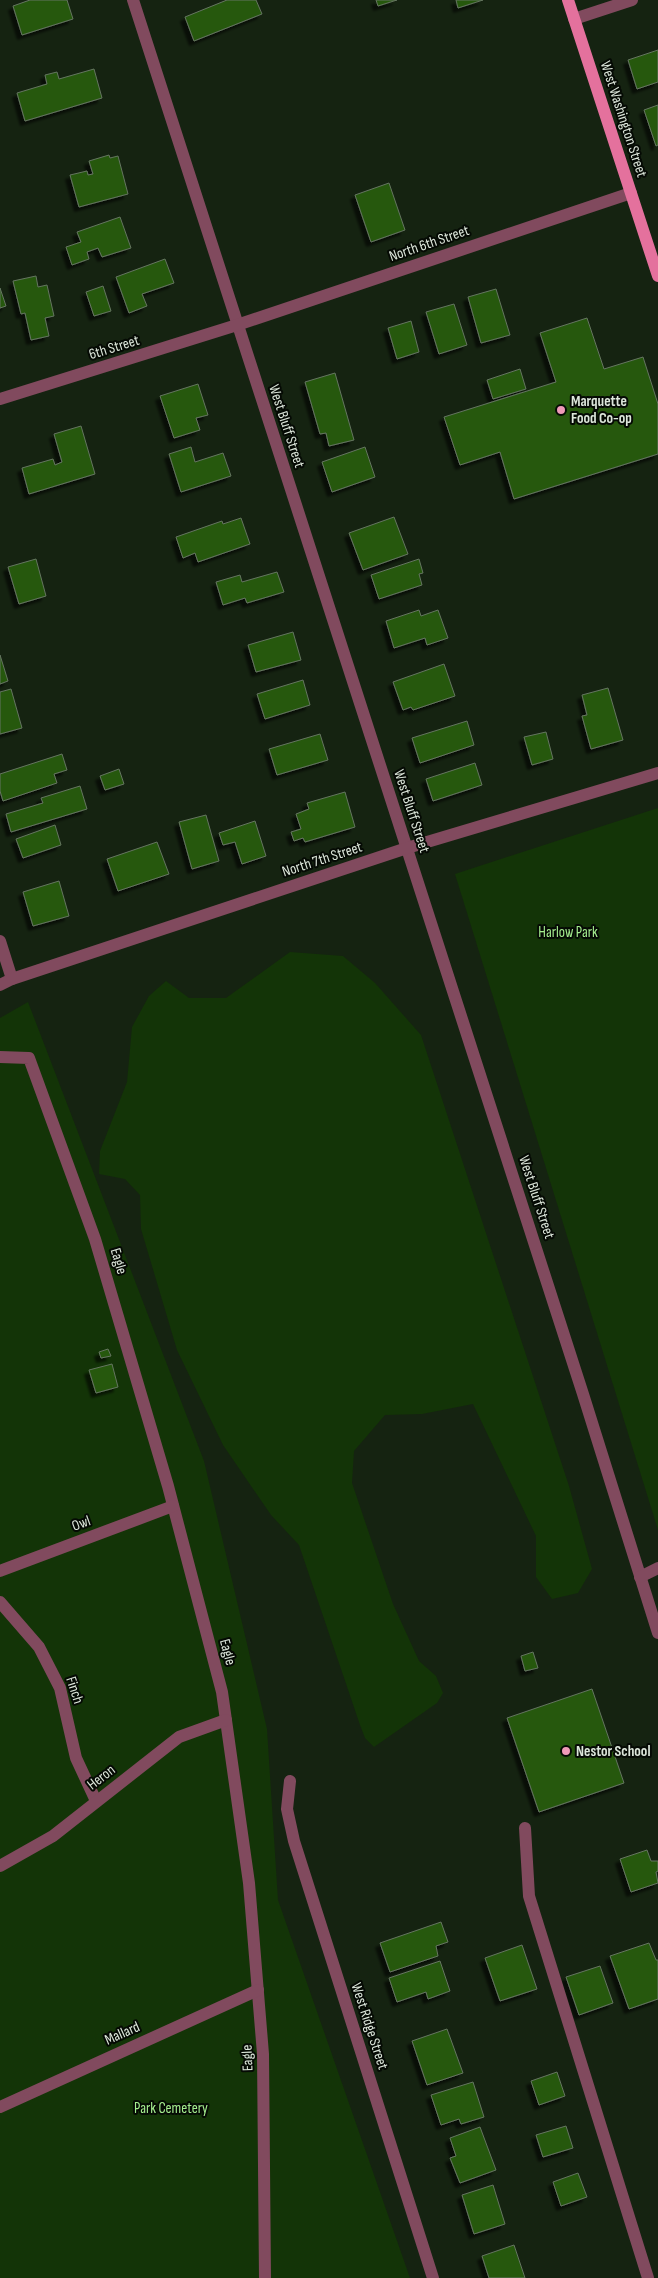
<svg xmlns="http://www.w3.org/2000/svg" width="658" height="2278" font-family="'Sofia Sans Condensed',sans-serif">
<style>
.green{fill:#133407}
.building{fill:#255810;stroke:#657560;filter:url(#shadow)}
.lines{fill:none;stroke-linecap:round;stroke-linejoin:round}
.service{stroke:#814a5e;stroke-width:12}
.minor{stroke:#814a5e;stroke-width:12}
.tertiary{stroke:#814a5e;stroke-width:12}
.primary{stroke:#e4719d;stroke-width:12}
.poi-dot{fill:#ef9ab8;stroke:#050a04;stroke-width:2}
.labels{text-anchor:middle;stroke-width:4;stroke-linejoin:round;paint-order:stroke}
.street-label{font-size:15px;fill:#dde7db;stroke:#050a04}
.poi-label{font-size:15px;font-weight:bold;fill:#dde7db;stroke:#050a04;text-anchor:start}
.park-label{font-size:15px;fill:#a5ee8f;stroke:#050a04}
</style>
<defs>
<filter id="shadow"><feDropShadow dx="-4.5" dy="4.5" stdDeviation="1" flood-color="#0009"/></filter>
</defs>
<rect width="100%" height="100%" fill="#152311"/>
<!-- green -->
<g class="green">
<path d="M658,808V1530L455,874Z"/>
<path d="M290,952L343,956L375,983L421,1035L569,1486L592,1569L578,1593L552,1599L536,1577V1536L473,1404L422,1414L385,1415L354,1451L352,1483L393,1604L419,1661L436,1676L443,1693L437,1703L374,1747L365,1738L360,1725L299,1545L271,1515L223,1445L177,1350L141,1229L140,1195L125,1179L99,1174L100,1151L127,1082L132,1027L149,996L166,981L189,998H226Z"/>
<path d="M28,1002L204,1461L267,1729L278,1900L410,2278H0V1018Z"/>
</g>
<!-- building -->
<g class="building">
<path d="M30,0H67L73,19L22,35L13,6Z"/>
<path d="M227,0H256L262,14L194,41L185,17Z"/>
<path d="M376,0H397L378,6Z"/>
<path d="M456,0H483L458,8Z"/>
<path d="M658,50V82L637,89L628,60Z"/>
<path d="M94,69L102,98L25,121L17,93L47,84L45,75L57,72L59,79Z"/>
<path d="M658,105V145L656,146L644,110Z"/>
<path d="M109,155L110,158L118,156L128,194L79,207L70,175L87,171L88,175L93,174L89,161Z"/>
<path d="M389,183L405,230L371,242L355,195Z"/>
<path d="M120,217L131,248L102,257L98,248L87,252L89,259L72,265L66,247L81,242L77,232Z"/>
<path d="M165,259L174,283L142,294L147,306L129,313L116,277Z"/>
<path d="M36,276L38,287L47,285L54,316L45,318L49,336L31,340L25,313L21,314L13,281Z"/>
<path d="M103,286L111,311L94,316L86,292Z"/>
<path d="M0,288L6,306L0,308Z"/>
<path d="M496,289L510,335L481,343L468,297Z"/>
<path d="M454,304L467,345L439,354L426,312Z"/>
<path d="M587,318L604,369L643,357L658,404V454L514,499L500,452L460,465L444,417L556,382L540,333Z"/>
<path d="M411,321L419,352L397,359L388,328Z"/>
<path d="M520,369L526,389L493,399L487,380Z"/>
<path d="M335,373L354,440L329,446L326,433L320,434L305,382Z"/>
<path d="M198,384L208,415L196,418L200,430L174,438L160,396Z"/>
<path d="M81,426L95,474L29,494L22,468L53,459L55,465L62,462L54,434Z"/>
<path d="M191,447L195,462L223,453L231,476L181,492L169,454Z"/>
<path d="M365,447L375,477L332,492L322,462Z"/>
<path d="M394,517L408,554L363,570L349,533Z"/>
<path d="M241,518L250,544L198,562L195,553L183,558L176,537L222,521L223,524Z"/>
<path d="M36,559L46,596L19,604L8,567Z"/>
<path d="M419,559L423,573L419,574L422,585L379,599L371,575Z"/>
<path d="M277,572L284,592L247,603L245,598L223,605L216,582L240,575L242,582Z"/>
<path d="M419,610L421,616L438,610L448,638L427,645L425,638L394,648L386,621Z"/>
<path d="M293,632L301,660L256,672L248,645Z"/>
<path d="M0,655L8,681L0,684Z"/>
<path d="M444,664L455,696L413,710L411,707L403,710L393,682Z"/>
<path d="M303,680L310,705L265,719L257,694Z"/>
<path d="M608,688L623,740L591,749L582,716L587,715L582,695Z"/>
<path d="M11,689L22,728L0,734V692Z"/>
<path d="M467,721L474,745L420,763L412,738Z"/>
<path d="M546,732L553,759L532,765L524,737Z"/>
<path d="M320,734L328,760L277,775L269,749Z"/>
<path d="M62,754L67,770L54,774L57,783L3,801L0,791V774Z"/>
<path d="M475,763L482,785L433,801L426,779Z"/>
<path d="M119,769L124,784L105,790L100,776Z"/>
<path d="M80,786L87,809L11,832L6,814L43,803L41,798Z"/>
<path d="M345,792L355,827L305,842L303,838L294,841L291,832L301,829L296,814L309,809L307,803Z"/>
<path d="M206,815L219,861L192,869L179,822Z"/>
<path d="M255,821L266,856L242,864L235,842L223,845L219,833Z"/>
<path d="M55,825L61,845L23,858L16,839Z"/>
<path d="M157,842L169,874L118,891L107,859Z"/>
<path d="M59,881L69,916L33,926L23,892Z"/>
<path d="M108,1349L111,1356L101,1358L99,1352Z"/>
<path d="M112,1364L118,1387L96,1393L89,1370Z"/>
<path d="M533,1652L538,1668L525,1671L521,1656Z"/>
<path d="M592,1689L624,1783L539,1812L507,1718Z"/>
<path d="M647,1850L651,1861H658V1871L656,1872L658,1883L631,1892L620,1859Z"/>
<path d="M441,1922L448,1942L436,1946L438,1956L390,1972L380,1943Z"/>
<path d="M649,1943L656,1960H658V1999L629,2009L610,1956Z"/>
<path d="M522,1945L537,1989L500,2001L485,1958Z"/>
<path d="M440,1961L450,1991L428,1999L426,1992L397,2002L389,1978Z"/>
<path d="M600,1966L613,2003L579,2015L566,1977Z"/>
<path d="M447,2029L463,2073L427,2085L412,2041Z"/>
<path d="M557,2072L565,2096L539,2105L531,2081Z"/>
<path d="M473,2082L484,2117L461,2124L459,2119L441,2125L431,2095Z"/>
<path d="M566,2126L573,2148L543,2157L536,2135Z"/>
<path d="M480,2127L496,2170L460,2183L450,2158L456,2156L450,2138Z"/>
<path d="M578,2173L587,2197L561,2206L553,2182Z"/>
<path d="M493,2185L505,2224L474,2234L462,2195Z"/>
<path d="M514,2245L525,2278H489L482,2256Z"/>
</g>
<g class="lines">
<!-- service -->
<g class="service">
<path d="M574,19L632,0"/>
<path d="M0,1057L29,1058L95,1239L168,1486L222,1692L249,1883L263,2054L265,2278"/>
<path d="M0,1571L173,1506"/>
<path d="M0,1602L39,1647L60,1688L76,1758L96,1801"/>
<path d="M525,1828L529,1896L648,2278"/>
<path d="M0,1866L53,1836L179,1737L226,1720"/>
<path d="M0,2107L258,1990"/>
</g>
<!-- minor -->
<g class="minor">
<path d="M133,0L583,1394L658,1633"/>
<path d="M0,399L237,325L631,193"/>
<path d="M0,941L12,979"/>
<path d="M640,1577L658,1568"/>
<path d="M290,1781L287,1809L294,1841L433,2278"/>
</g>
<!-- tertiary -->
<path class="tertiary" d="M0,985L12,979L407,848L658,773"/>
<!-- primary -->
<path class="primary" d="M568,0L658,276"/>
</g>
<!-- markers -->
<g class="poi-dot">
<circle cx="561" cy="410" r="5"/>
<circle cx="566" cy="1751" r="5"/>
</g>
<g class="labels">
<!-- street labels -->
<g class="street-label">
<text transform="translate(624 119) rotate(72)" y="5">West Washington Street</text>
<text transform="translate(429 243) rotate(-19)" y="5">North 6th Street</text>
<text transform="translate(114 347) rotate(-17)" y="5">6th Street</text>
<text transform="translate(287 426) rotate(72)" y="5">West Bluff Street</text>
<text transform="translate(412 811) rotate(72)" y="5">West Bluff Street</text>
<text transform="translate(322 859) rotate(-18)" y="5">North 7th Street</text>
<text transform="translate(537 1197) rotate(72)" y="5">West Bluff Street</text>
<text transform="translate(119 1261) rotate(74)" y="5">Eagle</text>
<text transform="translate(81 1523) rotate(-20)" y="5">Owl</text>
<text transform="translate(228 1652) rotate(75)" y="5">Eagle</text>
<text transform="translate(75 1690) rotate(72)" y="5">Finch</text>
<text transform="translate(101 1777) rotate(-38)" y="5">Heron</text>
<text transform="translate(370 2026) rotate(72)" y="5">West Ridge Street</text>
<text transform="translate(122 2033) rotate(-24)" y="5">Mallard</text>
<text transform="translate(247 2058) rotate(-92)" y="5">Eagle</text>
</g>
<!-- poi labels -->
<g class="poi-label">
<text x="571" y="406">Marquette<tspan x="571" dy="17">Food Co-op</tspan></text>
<text x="576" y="1756">Nestor School</text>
</g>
<!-- park labels -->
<g class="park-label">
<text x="568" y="937">Harlow Park</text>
<text x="171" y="2113">Park Cemetery</text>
</g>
</g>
</svg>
